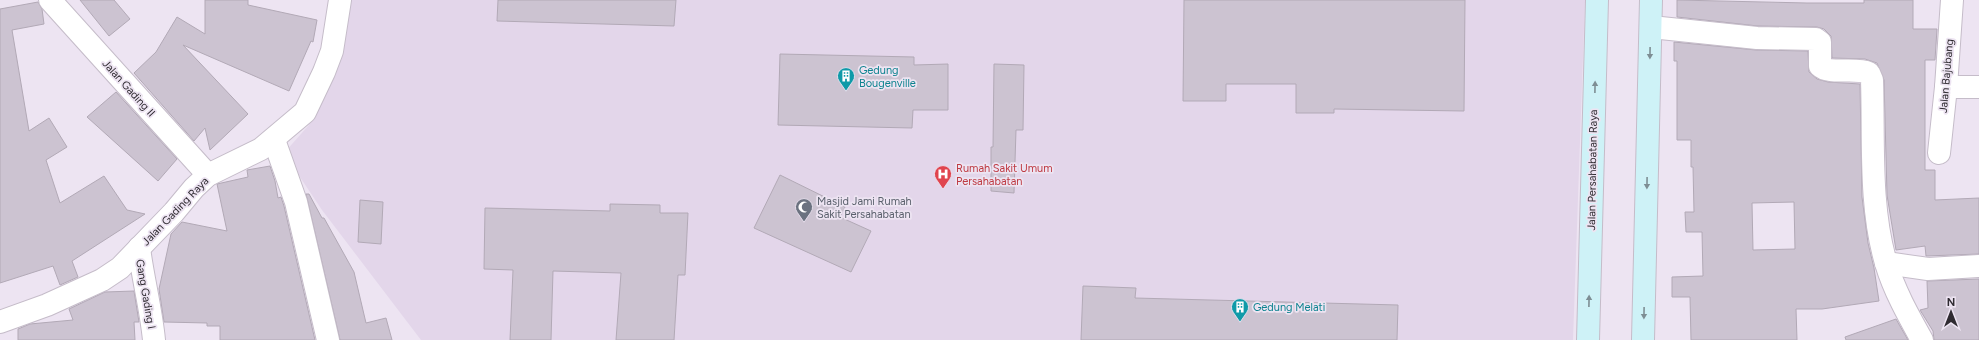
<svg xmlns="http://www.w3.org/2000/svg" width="1979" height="340" font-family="Figtree,sans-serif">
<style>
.built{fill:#e3d6ea}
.building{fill:#ccc3d1;stroke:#b2a9b6;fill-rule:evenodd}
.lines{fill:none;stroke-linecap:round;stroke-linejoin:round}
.street-casing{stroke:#c5bcc9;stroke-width:24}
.secondary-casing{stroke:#c5bcc9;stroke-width:24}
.street{stroke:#fff;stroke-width:22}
.secondary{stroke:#cef2f7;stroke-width:22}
.oneway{fill:#7e8e94}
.labels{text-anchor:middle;stroke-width:3.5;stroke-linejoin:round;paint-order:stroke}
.culture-label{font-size:11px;fill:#0d838f;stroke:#ede4f2;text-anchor:start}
.street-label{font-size:11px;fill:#2f2b31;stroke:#ede4f2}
.health-label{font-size:11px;fill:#be3a42;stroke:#ede4f2;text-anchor:start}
.worship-label{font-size:11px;fill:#5b616d;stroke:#ede4f2;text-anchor:start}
</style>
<rect width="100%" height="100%" fill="#ede4f2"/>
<!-- built -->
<path class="built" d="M350,0H1585L1573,340H421L322,210L284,153L309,125L348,16Z"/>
<!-- building -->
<g class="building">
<path d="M80,0H114L130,19L109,36Z"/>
<path d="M205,0H248V5L317,20L313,42L311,41L289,91L183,45L248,114L210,150L205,128L194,141L134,73L156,52L177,17L205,34Z"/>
<path d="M498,0H676L674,26L497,21Z"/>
<path d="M1184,0H1465L1464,111L1334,109V113H1296V84H1226V101H1183Z"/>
<path d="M1677,0L1807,3H1864V0H1913V29H1937L1935,60H1925V170H1935V200L1979,198V254L1926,256L1925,246L1896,250L1887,195L1884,80L1877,63L1865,59L1832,58L1831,36L1824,29L1817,27L1758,26L1677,17Z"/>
<path d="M38,2L42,9L44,24L12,30L29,131L49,118L67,147L46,160L60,203L104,176L127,210L145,214L72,261L78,277L60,285L53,266L0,283V9Z"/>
<path d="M1674,42L1756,50L1808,51L1809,72L1817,79L1828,82L1860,84L1862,197L1868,243L1874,268L1879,301L1822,309H1796L1797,340H1691L1690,297H1672V277L1703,276L1702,232H1686L1685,212H1694L1693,167H1691V140H1677V61H1674ZM1794,202L1795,249L1753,250L1752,203Z"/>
<path d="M780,54L914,57V65L948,64V110H913L912,128L778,125Z"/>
<path d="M994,64L1024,65L1023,130H1016L1014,193L991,191V147H993Z"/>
<path d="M116,92L177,159L158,181L87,117Z"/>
<path d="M270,166L275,181L278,198L281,197L284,206L315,340H220V326H207V323L164,322L159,289L171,234L182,222L227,231L217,184L248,177L247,170Z"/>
<path d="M780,175L845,207L840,217L871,231L851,272L754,228Z"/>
<path d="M306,194H309L322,218H324L354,272L366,323L386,318L392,340H340Z"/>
<path d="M360,200L383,202L381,244L358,242Z"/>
<path d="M610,204L660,205V213H688L685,275H678L674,340H616L621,273L553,271L551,340H510L513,270L484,269L485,208L610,211Z"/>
<path d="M1979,279V340H1934L1933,331L1920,310L1928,308L1927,281Z"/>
<path d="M1083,286L1136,288L1135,298L1398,305L1397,340H1081Z"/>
<path d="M134,291L139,322H134L135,340H18V329L30,324L73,320L69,309L105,292Z"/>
<path d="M1896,319L1908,340H1846L1845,337Z"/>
</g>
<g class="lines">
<!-- street casing -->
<g class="street-casing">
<g id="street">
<path d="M50,0L208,175"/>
<path d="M1651,27L1757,38L1816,39L1820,42V66C1829,75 1855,67 1869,73L1872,80C1874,139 1869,206 1886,263C1894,290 1908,315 1922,340"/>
<path d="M1946,87H1979"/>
<path d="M274,140L296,202L328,340"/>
<path d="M1939,153L1946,87L1952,0"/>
<path d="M139,248C143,279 151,309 154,340"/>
<path d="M1886,263L1928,269L1979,266"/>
<path d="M0,322L47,305L102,280L120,268L174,212L194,188L208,175L261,149L305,112L324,72L332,51L340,0"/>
</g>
</g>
<!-- secondary casing -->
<g class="secondary-casing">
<g id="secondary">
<path d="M1588,340L1597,0"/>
<path d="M1643,340L1651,0"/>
</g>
</g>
<!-- street -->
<use href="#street" class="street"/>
<!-- secondary -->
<use href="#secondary" class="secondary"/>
</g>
<!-- one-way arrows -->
<defs><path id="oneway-solid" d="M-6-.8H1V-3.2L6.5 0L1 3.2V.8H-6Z"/></defs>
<g class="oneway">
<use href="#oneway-solid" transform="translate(1650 53) rotate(91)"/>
<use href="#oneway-solid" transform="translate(1595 87) rotate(-89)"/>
<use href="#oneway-solid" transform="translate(1647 183) rotate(91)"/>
<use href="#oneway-solid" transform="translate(1589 301) rotate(-89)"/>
<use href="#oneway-solid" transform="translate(1644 313) rotate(91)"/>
</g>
<!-- icons -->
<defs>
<g id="building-pin" transform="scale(0.9)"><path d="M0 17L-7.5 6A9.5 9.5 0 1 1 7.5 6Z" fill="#0f9aa8" stroke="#ede4f2"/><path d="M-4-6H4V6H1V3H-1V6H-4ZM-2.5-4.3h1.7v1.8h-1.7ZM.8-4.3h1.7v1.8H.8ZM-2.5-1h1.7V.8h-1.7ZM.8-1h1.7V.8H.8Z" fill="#fff"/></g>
<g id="hospital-pin" transform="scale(0.9)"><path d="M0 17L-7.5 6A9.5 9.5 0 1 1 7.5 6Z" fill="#e0444e" stroke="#ede4f2"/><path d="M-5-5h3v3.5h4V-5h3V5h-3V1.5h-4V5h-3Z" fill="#fff"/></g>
<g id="mosque-pin" transform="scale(0.9)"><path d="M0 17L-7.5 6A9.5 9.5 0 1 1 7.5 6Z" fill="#6b7280" stroke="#ede4f2"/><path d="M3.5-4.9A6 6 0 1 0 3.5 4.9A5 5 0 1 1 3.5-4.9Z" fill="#fff"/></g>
</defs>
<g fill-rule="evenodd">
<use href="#building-pin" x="846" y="76"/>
<use href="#hospital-pin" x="943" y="174"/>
<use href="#mosque-pin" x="804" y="207"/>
<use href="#building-pin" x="1240" y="307"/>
</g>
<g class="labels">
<!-- culture labels -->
<g class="culture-label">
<text x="859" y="74">Gedung<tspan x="859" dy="13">Bougenville</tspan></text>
<text x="1253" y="311">Gedung Melati</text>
</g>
<!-- street labels -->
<g class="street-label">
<text transform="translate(1946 76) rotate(-85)" y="4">Jalan Bajubang</text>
<text transform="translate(129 88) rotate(48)" y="4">Jalan Gading II</text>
<text transform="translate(1592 170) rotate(-89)" y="4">Jalan Persahabatan Raya</text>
<text transform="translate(175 211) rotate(-46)" y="4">Jalan Gading Raya</text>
<text transform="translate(146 294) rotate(80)" y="4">Gang Gading I</text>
</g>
<!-- health labels -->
<g class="health-label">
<text x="956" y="172">Rumah Sakit Umum<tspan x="956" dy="13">Persahabatan</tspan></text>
</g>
<!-- worship labels -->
<g class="worship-label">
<text x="817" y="205">Masjid Jami Rumah<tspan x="817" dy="13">Sakit Persahabatan</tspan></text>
</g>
</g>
<!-- north arrow -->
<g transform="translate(1951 312)" stroke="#ede4f2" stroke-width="3" paint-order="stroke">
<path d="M0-3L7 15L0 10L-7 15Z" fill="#2f2b31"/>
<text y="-6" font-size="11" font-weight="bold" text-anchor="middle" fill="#2f2b31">N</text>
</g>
</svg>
